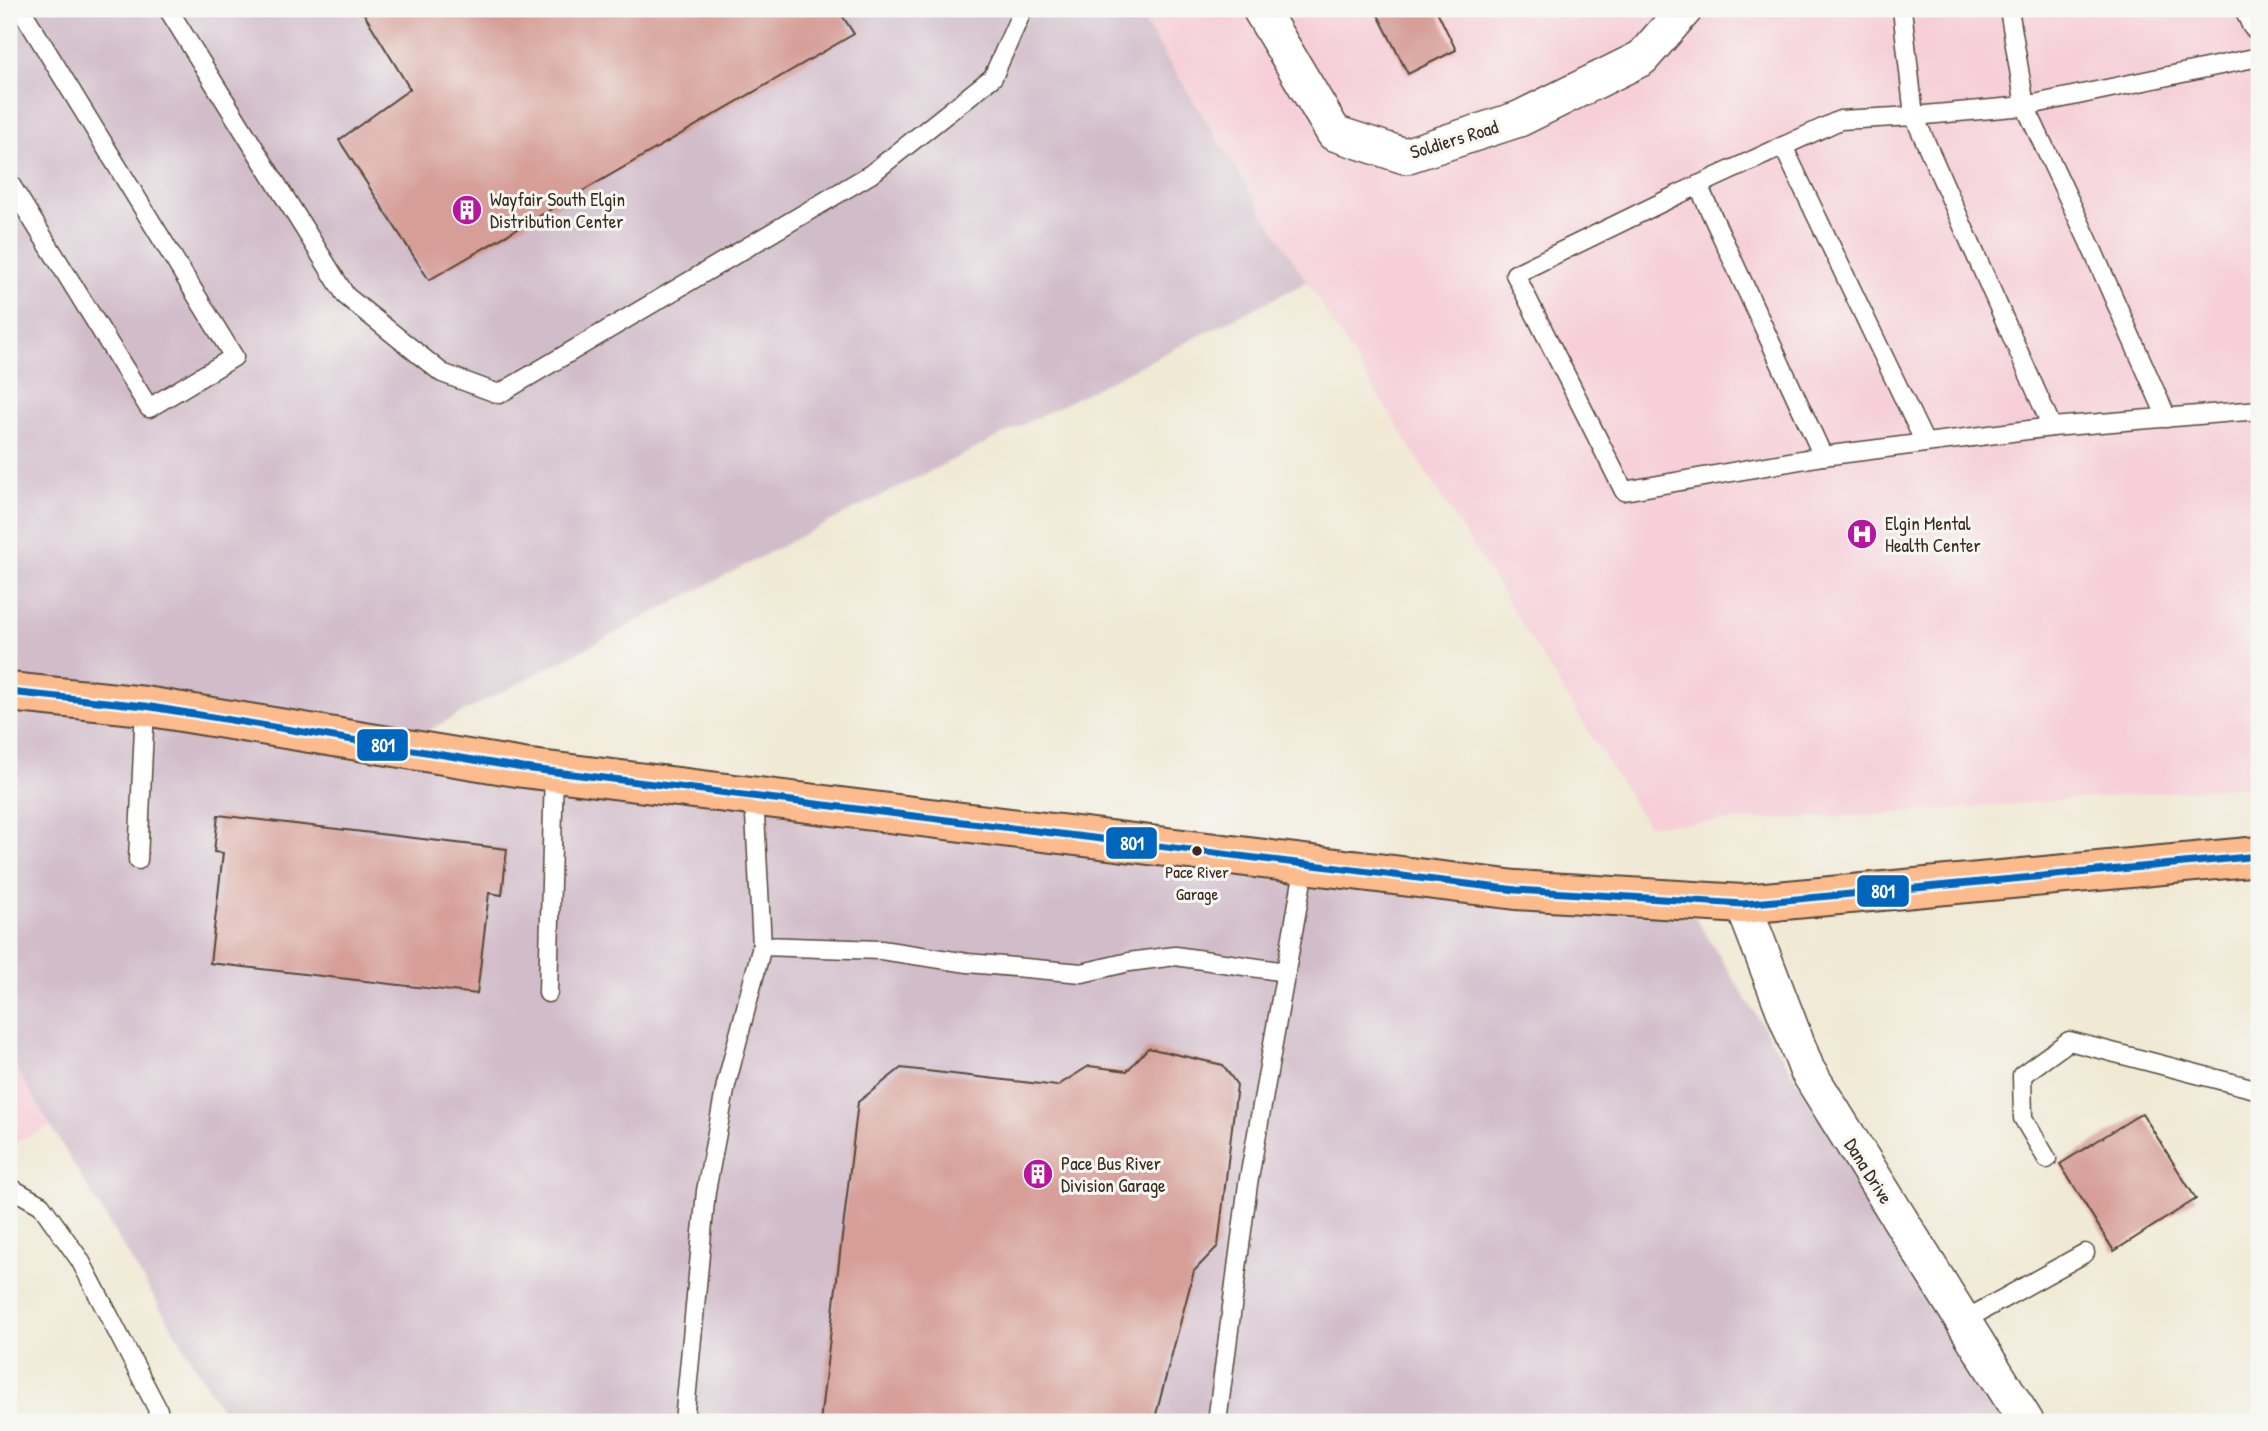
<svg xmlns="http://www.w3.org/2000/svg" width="2268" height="1431" font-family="'Patrick Hand',sans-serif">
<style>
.built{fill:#f6cfd8}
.industrial{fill:#d1bdca}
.building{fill:#d69e97}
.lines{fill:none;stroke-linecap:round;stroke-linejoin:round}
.service-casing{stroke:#564739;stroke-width:21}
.minor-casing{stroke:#564739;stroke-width:38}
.primary-casing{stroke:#564739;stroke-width:42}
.service{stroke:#fff;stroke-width:18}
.minor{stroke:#fff;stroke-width:35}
.primary{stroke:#fbbb8d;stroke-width:38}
.bus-1-casing{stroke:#f6f6f2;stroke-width:12}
.bus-1{stroke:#0065bd;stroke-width:7}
.bus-dot{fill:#3b2a1e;stroke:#f6f6f2;stroke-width:2.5}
.labels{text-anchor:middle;stroke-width:6;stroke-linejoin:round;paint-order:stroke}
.bus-label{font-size:17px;fill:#3b2a1e;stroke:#f6f6f2}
.street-label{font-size:19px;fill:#3b2a1e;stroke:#f6f6f2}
.poi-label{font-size:19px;fill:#3b2a1e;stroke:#f6f6f2;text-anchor:start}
.line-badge{stroke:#f6f6f2;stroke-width:2.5}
.badge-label{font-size:19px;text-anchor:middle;font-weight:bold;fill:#fff}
</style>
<rect width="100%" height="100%" fill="#f6f6f2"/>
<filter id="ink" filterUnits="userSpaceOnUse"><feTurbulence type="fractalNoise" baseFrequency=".0143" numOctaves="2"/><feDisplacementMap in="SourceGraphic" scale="14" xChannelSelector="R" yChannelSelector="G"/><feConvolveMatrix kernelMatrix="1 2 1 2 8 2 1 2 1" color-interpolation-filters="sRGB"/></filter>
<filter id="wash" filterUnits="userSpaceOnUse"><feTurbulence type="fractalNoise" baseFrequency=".00686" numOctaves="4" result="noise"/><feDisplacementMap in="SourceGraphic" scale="28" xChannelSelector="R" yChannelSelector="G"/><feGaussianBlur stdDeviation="1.57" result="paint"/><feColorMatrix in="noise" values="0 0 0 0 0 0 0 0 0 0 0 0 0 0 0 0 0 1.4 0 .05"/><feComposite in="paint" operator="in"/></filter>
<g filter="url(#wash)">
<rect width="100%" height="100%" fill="#f0e9d4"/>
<!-- built -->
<g class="built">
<path d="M1136,9H2259V785L1871,815L1647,825Z"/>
<path d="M9,1057L51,1127L9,1145Z"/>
</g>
<!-- industrial -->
<g class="industrial">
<path d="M9,9H1136L1307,282L809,532L423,733L9,681Z"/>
<path d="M9,701L1695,917L2010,1422H229L9,1057Z"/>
</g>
<g id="blocks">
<!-- building -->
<g class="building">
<path d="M361,9H838L854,34L429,280L339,140L410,89Z"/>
<path d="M1375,9H1436L1456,50L1408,74Z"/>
<path d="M218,815L507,849L502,895L489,893L477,994L210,963L223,853L214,852Z"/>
<path d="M1148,1048L1223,1065L1237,1085L1218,1246L1194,1271L1154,1422H820L858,1102L901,1068L1057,1086L1089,1066L1127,1071Z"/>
<path d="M2142,1113L2196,1199L2114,1251L2060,1164Z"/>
</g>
</g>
</g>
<g filter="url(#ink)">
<use href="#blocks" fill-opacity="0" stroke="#564739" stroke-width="2"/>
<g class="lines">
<!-- service casing -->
<g class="service-casing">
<g id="service">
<path d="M168,9L346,296L442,373L499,394L871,174L993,77L1023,9"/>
<path d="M1902,9L1914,116L2052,427"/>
<path d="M2009,9L2025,106L2259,57"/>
<path d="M1783,146L1925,443"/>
<path d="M9,182L149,408L234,357L21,9"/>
<path d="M1698,185L1823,456"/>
<path d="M2167,418L2088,240L2025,106L1914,116L1840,120L1677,195L1515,274L1624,491L1823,456L2052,427L2259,410"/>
<path d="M754,796L762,946L881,950L968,963L1082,973L1129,962L1175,956L1286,972"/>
<path d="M138,860L145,706"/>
<path d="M548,993L554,772"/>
<path d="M2047,1159L2023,1118L2022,1075L2069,1041L2259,1090"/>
<path d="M9,1187L41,1205L80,1260L158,1410L156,1422"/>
<path d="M1963,1321L2085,1253"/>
<path d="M684,1422L706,1191L726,1085L762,946"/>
<path d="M1217,1422L1248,1184L1305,864"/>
</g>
</g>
<!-- minor casing -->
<g class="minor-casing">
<g id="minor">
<path d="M1260,9L1334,133L1405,156L1519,119L1642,58L1685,9"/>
<path d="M2253,9L2259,22"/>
<path d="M1743,904L1807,1070L2026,1422"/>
</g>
</g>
<!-- primary casing -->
<g class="primary-casing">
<path id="primary" d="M9,692L145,706L523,768L1516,890L1743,904L2259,856"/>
</g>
<!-- service -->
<use href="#service" class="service"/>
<!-- minor -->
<use href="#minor" class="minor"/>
<!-- primary -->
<use href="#primary" class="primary"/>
<!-- bus-1 casing -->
<g class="bus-1-casing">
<path id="bus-1" d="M9,692L145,706L523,768L1516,890L1743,904L2259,856"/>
</g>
<!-- bus-1 -->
<use href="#bus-1" class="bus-1"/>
</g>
</g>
<!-- icons -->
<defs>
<g id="building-disc" transform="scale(1.575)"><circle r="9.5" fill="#b5179e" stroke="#f6f6f2"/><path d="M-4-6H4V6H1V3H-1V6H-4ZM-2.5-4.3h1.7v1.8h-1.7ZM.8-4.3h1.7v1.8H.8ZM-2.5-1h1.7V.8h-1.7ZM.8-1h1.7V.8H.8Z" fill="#fff"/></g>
<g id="hospital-disc" transform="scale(1.575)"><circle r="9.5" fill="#b5179e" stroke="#f6f6f2"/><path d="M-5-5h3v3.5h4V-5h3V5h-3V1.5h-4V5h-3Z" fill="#fff"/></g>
</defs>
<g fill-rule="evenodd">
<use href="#building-disc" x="467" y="210"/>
<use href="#hospital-disc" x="1862" y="534"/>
<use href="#building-disc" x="1038" y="1174"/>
</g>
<!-- markers -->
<circle class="bus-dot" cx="1197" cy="851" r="6"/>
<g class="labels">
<!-- bus labels -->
<g class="bus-label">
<text x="1197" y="878">Pace River<tspan x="1197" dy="22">Garage</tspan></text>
</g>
<!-- street labels -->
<g class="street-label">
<text transform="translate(1454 139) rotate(-17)" y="7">Soldiers Road</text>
<text transform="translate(1869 1171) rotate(58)" y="7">Dana Drive</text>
</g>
<!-- poi labels -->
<g class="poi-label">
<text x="490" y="206">Wayfair South Elgin<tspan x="490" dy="22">Distribution Center</tspan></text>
<text x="1885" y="530">Elgin Mental<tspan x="1885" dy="22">Health Center</tspan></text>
<text x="1061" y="1170">Pace Bus River<tspan x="1061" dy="22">Division Garage</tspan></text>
</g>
</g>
<g class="line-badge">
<rect x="356" y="728" width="53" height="34" rx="7" fill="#0065bd"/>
<rect x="1105" y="826" width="53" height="34" rx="7" fill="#0065bd"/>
<rect x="1856" y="874" width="54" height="34" rx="7" fill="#0065bd"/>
</g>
<g class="badge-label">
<text x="383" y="752">801</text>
<text x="1132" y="850">801</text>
<text x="1883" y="898">801</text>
</g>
<!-- margin -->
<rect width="2268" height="1431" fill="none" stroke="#f6f6f2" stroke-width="35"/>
</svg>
